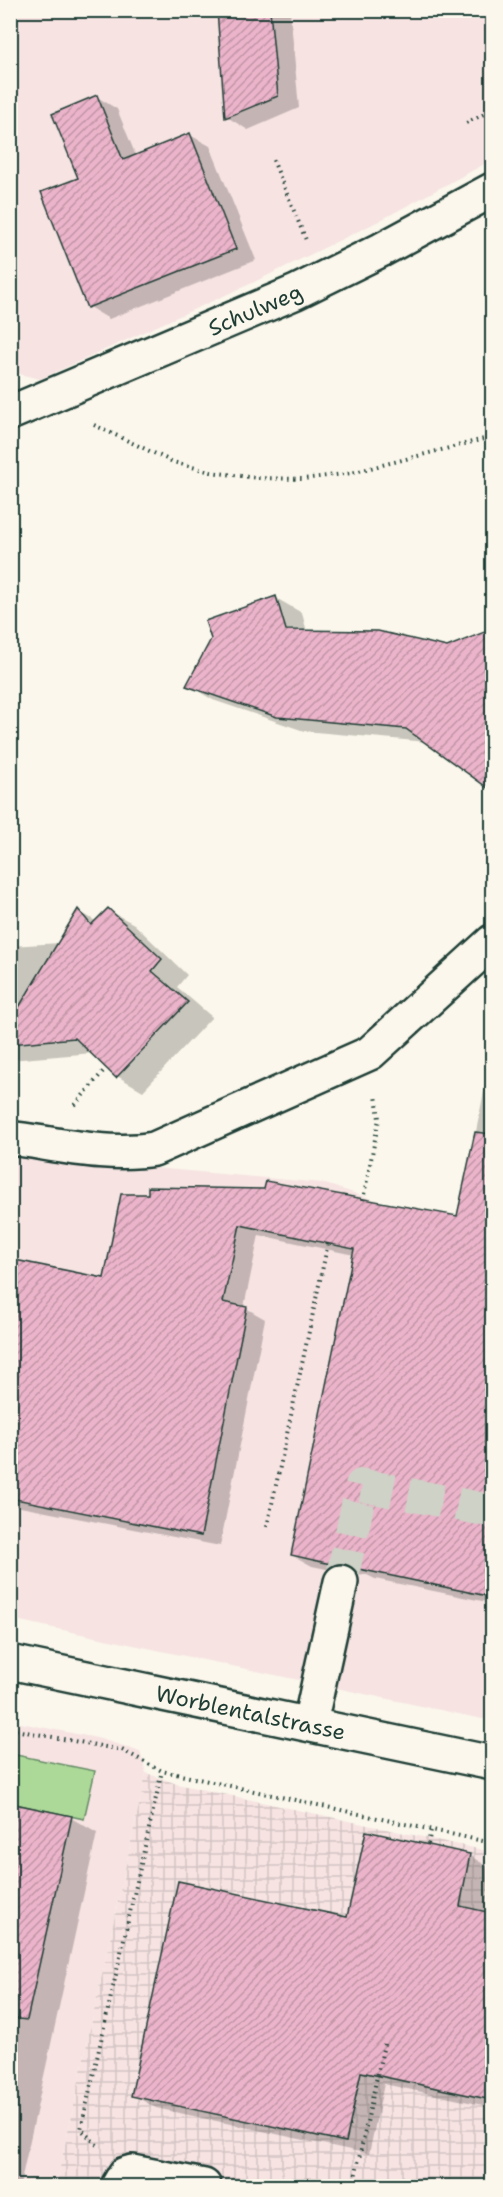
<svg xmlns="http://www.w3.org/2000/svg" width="503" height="2197" font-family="'Shantell Sans',sans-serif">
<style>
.built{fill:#f6e3e2}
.industrial{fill:url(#industrial-grid)}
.green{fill:#acd998;stroke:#668b66;stroke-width:1.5}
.shadow{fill:#0003}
.building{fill:url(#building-hatch);stroke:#1f3d34;stroke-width:1.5}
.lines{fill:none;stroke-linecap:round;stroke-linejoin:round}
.minor-tunnel{stroke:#cfd2c7;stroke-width:33;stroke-dasharray:33 16;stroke-linecap:butt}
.minor-casing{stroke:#1f3d34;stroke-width:38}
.major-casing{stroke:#1f3d34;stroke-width:38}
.path{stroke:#1f3d34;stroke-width:4;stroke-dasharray:1.5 4.5;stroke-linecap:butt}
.minor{stroke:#fbf7ec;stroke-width:33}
.major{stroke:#fbf7ec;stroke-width:33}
.labels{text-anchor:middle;stroke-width:4.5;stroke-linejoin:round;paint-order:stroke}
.street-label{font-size:22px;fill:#1f3d34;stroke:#fbf7ec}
</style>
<defs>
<pattern id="industrial-grid" width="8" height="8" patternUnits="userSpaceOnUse" patternTransform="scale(1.5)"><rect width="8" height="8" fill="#f6e3e2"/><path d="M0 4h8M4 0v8" fill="none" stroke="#d2c4c2"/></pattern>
<pattern id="building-hatch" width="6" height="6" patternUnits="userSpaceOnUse" patternTransform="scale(1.5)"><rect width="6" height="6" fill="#ecb4ca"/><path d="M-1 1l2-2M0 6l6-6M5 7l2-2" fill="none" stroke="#bf94a5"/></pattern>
</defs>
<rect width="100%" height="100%" fill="#fbf7ec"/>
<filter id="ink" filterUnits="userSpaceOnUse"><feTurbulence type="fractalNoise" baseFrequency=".0167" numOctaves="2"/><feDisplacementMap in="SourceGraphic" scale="12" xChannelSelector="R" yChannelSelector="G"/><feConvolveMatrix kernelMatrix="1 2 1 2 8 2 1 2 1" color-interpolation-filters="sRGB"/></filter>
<g filter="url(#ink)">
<!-- built -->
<g class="built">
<path d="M11,11H492V160L375,223L250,284L40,379L11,372Z"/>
<path d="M10,1155L322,1183L445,1222L492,1232V1721L11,1619Z"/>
<path d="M10,1721L97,1738L140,1751L146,1773L56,2186H11Z"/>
</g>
<!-- industrial -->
<path class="industrial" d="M146,1773L177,1784L492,1852V2186H56Z"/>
<!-- green -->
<path class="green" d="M11,1754L95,1771L84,1819L11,1803Z"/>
<!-- shadow -->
<g class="shadow">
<path d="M219,10H290L299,108L248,130L227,117Z"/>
<path d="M97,97L117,109L136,156L190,135L210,146L256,260L109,319L89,307L80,179Z"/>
<path d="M276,598L302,613L307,632L447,648L492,631V789L427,742L304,731L213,700L188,685Z"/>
<path d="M108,910L134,924L187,975L177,987L212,1017L143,1091L117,1076L93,1053L10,1060V946L60,943L79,911L97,922Z"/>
<path d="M492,1051V1603L375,1579L365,1574L355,1575L312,1566L292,1555L354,1255L259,1235L244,1307L265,1319L220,1546L10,1505V1261L105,1280L122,1196L459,1217Z"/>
<path d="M10,1805L71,1818L97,1833L20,2186H10Z"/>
<path d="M367,1833L470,1856L492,1869L484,1912L492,1914V2107L384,2084L369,2154L156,2108L133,2095L348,1919Z"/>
</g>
<!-- building -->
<g class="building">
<path d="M217,10H270L278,96L225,118Z"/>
<path d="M97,95L123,160L190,133L236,249L87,308L41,192L78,178L52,114Z"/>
<path d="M276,596L286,630L378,631L447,647L492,629V791L406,729L277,717L186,686L211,639L205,621Z"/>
<path d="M108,908L162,959L152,971L188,1002L116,1078L75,1038L10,1044V1022L78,909L91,925Z"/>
<path d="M475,1132L492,1134V1597L354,1568L344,1564L335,1565L291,1555L354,1249L240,1225L223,1302L247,1307L201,1536L10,1498V1259L104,1278L121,1194H148V1187L264,1189L266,1181L457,1216Z"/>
<path d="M10,1803L72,1816L27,2020L10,2018Z"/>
<path d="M366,1831L470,1854L460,1906L492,1913V2100L361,2072L346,2142L131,2096L178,1881L347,1917Z"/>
</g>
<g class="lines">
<!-- minor-tunnel -->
<path class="minor-tunnel" d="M341,1582L362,1485L492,1511"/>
<!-- minor casing -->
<g class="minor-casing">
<g id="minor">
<path id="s1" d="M10,413L296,292L381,250L492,190"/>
<path d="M10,1138C57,1144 108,1157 154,1149L370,1053L492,942"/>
<path d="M310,1723L341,1582"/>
<path d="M118,2186L125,2174L132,2172L204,2186"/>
</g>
</g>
<!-- major casing -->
<g class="major-casing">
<g id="major">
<path id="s2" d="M10,1662L492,1763"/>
</g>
</g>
<!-- path -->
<g class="path">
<path d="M466,123L492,110"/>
<path d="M273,160L306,240"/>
<path d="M94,425L173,462L211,472L257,478L303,479L351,473L492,437"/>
<path d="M75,1105L106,1068"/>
<path d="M363,1200L379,1119L376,1095"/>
<path d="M267,1527L328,1243"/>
<path d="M10,1729L122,1750L162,1771L492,1843"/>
<path d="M428,1844L431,1830"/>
<path d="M97,2145L81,2129L162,1771"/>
<path d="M353,2186L385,2040"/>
</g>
<!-- minor -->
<use href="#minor" class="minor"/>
<!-- major -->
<use href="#major" class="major"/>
</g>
</g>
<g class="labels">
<!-- street labels -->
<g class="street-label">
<text dy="8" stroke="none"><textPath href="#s1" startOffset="266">Schulweg</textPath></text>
<text dy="8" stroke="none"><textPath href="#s2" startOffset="246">Worblentalstrasse</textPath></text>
</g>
</g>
<!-- margin -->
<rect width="503" height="2197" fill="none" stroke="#fbf7ec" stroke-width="36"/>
<rect x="18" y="18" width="467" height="2161" fill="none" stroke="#1f3d34" stroke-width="2" filter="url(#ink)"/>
</svg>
